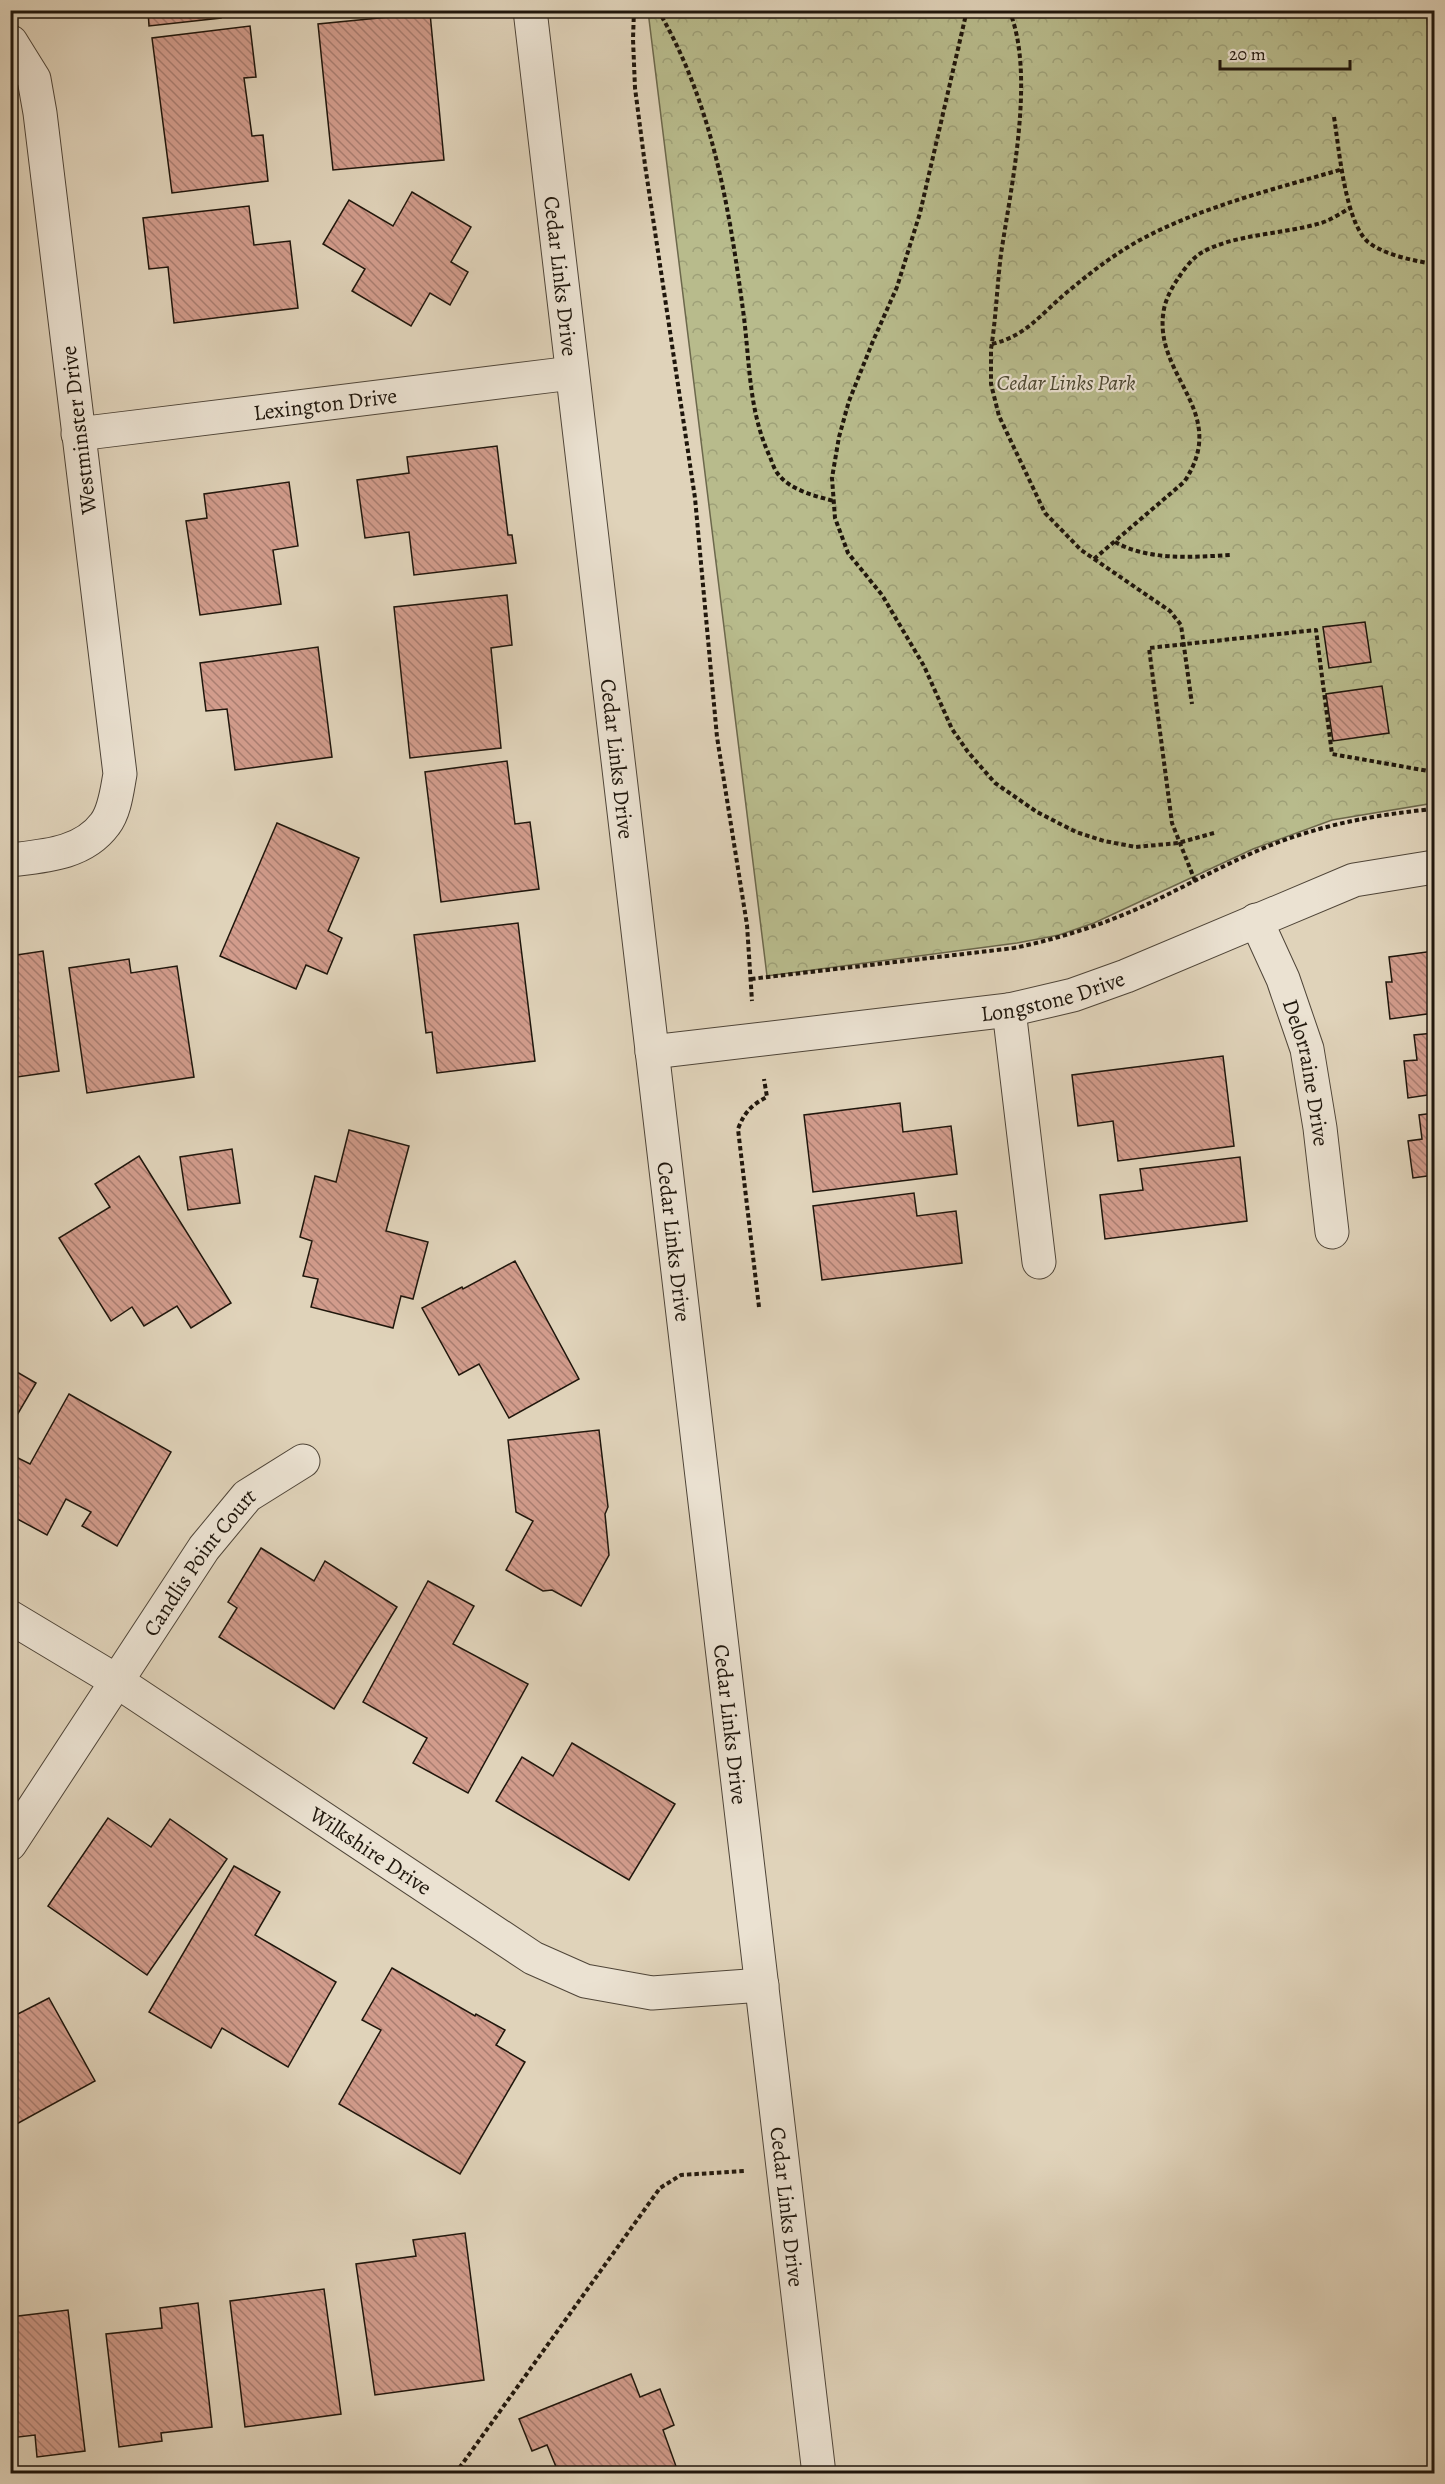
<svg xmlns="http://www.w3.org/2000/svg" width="1445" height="2484" font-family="Alegreya,serif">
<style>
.forest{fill:url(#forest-crowns);stroke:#6c684c;stroke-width:1.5}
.building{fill:url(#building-back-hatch);stroke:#1f160c;stroke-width:1.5}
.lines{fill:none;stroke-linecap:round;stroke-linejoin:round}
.minor-casing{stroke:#4f4538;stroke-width:35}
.path{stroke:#1f160c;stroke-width:4;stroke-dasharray:4.5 3;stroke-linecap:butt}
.minor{stroke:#ebe2d2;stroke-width:33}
.labels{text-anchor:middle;stroke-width:4.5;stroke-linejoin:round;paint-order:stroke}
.street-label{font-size:22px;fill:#1f160c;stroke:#ebe2d2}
.park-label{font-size:22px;font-style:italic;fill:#4d4832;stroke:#ebe2d2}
</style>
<defs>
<pattern id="forest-crowns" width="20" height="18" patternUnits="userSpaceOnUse" patternTransform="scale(1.5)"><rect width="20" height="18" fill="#b8bb8c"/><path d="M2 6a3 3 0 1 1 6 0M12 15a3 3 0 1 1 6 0" fill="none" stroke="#9ea078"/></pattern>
<pattern id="building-back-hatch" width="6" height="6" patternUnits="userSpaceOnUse" patternTransform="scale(1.5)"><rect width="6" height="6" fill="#d29c8c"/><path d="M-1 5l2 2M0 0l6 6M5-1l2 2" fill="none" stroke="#aa7e71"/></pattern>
</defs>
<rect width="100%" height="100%" fill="#e0d3ba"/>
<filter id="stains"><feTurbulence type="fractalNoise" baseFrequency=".00333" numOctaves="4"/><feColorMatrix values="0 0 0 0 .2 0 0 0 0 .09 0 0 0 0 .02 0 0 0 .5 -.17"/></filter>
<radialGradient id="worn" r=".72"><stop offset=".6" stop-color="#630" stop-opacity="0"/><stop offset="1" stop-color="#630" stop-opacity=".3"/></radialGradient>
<!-- forest -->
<path class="forest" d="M648,11H1426L1434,82V803L1332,820L1253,849L1094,923L1059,935L1017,943L767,976Z"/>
<!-- building -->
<g class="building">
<path d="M148,10H220L221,18L149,26Z"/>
<path d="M430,13L444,160L333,170L318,24Z"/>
<path d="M250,26L256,77L244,78L252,136L263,135L268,181L172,193L152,38Z"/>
<path d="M412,192L471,227L451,262L468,272L450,305L430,293L411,326L352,291L365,269L323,244L349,200L393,226Z"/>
<path d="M249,206L254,245L290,241L298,308L174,323L168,267L149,269L143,218Z"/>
<path d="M497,446L508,535H512L516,563L414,575L409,532L365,538L357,480L409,473L407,457Z"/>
<path d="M289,482L298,546L273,550L281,604L200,615L186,521L207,518L204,494Z"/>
<path d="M507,595L512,645L491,648L501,748L410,758L394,607Z"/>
<path d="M10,605L17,653L10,654Z"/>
<path d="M1365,622L1371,662L1329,668L1323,627Z"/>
<path d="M318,647L332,757L235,770L227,709L206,711L200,663Z"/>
<path d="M1382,686L1389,733L1333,741L1326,694Z"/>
<path d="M507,761L515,824L530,822L539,889L441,902L425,772Z"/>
<path d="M277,823L359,858L328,931L342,938L327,974L306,965L296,989L220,956Z"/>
<path d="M518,923L535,1061L437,1073L432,1032L426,1033L414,935Z"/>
<path d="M43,951L59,1071L10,1078V956Z"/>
<path d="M1434,951V1013L1390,1019L1386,982H1392L1389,957Z"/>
<path d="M129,959L131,973L177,966L194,1077L87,1093L69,968Z"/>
<path d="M1434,1033V1094L1408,1098L1404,1061L1417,1060L1414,1035Z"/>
<path d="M1223,1056L1234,1146L1118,1161L1113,1121L1078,1126L1072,1075Z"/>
<path d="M900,1103L903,1132L951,1126L957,1174L813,1192L804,1115Z"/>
<path d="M1434,1113V1175L1413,1178L1408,1141L1422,1139L1419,1115Z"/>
<path d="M349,1130L409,1146L386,1231L428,1242L413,1299L401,1296L393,1328L311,1307L318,1279L303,1276L312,1241L300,1237L315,1176L336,1182Z"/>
<path d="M232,1149L240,1203L188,1210L180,1157Z"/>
<path d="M139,1156L231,1303L191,1328L177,1306L144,1326L132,1307L111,1321L59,1238L110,1207L95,1184Z"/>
<path d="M1240,1157L1247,1221L1105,1239L1100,1195L1143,1190L1140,1169Z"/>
<path d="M914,1193L917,1216L956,1211L962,1263L822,1280L813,1206Z"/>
<path d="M515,1261L579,1379L509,1418L479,1364L459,1375L422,1308L462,1287L463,1289Z"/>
<path d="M10,1368L36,1383L10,1427Z"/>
<path d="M69,1394L171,1452L117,1546L82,1526L91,1512L66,1499L47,1535L10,1515V1454L30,1464Z"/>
<path d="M599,1430L608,1507L605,1514L609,1555L581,1606L552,1590L543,1591L506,1570L533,1521L516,1512L508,1440Z"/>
<path d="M261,1548L314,1581L325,1561L397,1607L334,1709L219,1637L237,1608L228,1602Z"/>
<path d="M428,1581L474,1606L453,1644L528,1684L468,1793L413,1763L427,1738L363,1702Z"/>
<path d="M572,1743L675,1804L629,1880L496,1801L522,1757L553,1776Z"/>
<path d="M108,1818L151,1847L170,1819L227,1859L147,1975L48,1906Z"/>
<path d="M234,1866L280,1892L255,1935L336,1982L288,2067L222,2028L211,2048L149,2012Z"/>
<path d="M392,1968L475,2016L476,2014L505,2030L496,2045L525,2062L460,2174L339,2104L381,2030L362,2020Z"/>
<path d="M49,1998L95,2081L13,2126L10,2122V2018Z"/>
<path d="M465,2233L484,2380L375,2395L356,2264L416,2256L413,2240Z"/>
<path d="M324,2289L341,2414L245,2427L230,2301Z"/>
<path d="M198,2303L212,2427L161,2433L162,2441L119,2447L106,2334L162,2328L160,2308Z"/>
<path d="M68,2310L85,2451L37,2457L35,2435L10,2438V2317Z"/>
<path d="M631,2374L640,2397L660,2389L674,2425L663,2430L677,2469L666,2474H559L547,2445L532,2451L519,2419Z"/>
</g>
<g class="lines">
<!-- minor casing -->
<g class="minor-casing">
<g id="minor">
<path id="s1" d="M530,10L819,2474"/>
<path id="s2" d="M78,434L572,373"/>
<path d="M10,860C44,856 83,854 105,824C115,811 117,790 120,774L40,113L34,79L11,42"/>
<path id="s3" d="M1256,920L1283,979L1307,1049L1320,1128L1332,1232"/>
<path d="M1009,1010L1039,1262"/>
<path id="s4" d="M652,1052L1009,1010L1073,995L1126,976L1354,880L1434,867"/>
<path id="s5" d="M10,1617L115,1680L533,1958L585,1981L652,1993L762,1985"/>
<path id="s6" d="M10,1844L204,1548L247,1496L303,1461"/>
</g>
</g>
<!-- path -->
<g class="path">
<path d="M634,10L633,39L635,88L645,165L695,498L717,737L747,925L752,1001"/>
<path d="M658,10C712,102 729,207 743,310C750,361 748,410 770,457C772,462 774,469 778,474C790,490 815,496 834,501"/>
<path d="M967,10L920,213L897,287L873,341L849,401L839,437L832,478L835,518L848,553L882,595L924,666L952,729L968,752L995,783L1037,812L1076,832L1104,841L1136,847L1178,843L1214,833"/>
<path d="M1009,10C1036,73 1011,187 1001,254C997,286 996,318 991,349V384L999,416L1045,513L1081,550L1170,611L1181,625L1192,704"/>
<path d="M1334,117C1339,148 1345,222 1368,242C1384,255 1415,261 1434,264"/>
<path d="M992,344C1026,336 1040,315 1066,293C1090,273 1113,255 1140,240C1203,206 1275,189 1343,169"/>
<path d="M1115,542C1149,561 1193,557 1231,555"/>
<path d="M1094,559L1184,482C1232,411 1151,376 1164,309C1166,299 1171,289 1177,280C1183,271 1191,259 1201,253C1233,234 1285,234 1321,223C1331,220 1341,213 1350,208"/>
<path d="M1195,881L1172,823L1149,648L1316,630L1332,754L1434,772"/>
<path d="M751,979L1014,948C1062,938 1108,923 1152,902C1194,882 1236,858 1279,842C1330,823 1381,814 1434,809"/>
<path d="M759,1307L738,1129C744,1113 751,1105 767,1097L764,1079"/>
<path d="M455,2474L660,2188L681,2175L744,2171"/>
</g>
<!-- minor -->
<use href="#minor" class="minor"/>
</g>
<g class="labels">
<!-- street labels -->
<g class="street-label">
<text dy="8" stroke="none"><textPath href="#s1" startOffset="268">Cedar Links Drive</textPath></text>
<text dy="8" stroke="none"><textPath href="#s2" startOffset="249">Lexington Drive</textPath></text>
<text transform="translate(78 430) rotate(-97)" y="8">Westminster Drive</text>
<text dy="8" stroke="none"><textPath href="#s1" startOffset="754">Cedar Links Drive</textPath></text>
<text dy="8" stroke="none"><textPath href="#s4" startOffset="405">Longstone Drive</textPath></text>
<text dy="8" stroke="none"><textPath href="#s3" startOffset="162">Delorraine Drive</textPath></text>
<text dy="8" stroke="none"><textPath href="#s1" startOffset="1240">Cedar Links Drive</textPath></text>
<text dy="8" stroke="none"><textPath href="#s6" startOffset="340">Candlis Point Court</textPath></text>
<text dy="8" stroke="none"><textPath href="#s1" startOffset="1726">Cedar Links Drive</textPath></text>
<text dy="8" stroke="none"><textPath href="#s5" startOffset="430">Wilkshire Drive</textPath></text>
<text dy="8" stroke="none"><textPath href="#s1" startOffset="2212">Cedar Links Drive</textPath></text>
</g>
<!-- park labels -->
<g class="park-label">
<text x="1066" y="390">Cedar Links Park</text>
</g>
</g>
<!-- margin -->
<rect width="1445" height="2484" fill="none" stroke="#e0d3ba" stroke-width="36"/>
<rect x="12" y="12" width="1421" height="2460" fill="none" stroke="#1f160c" stroke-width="3"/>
<rect x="18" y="18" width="1409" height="2448" fill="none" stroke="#1f160c" stroke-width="1.5"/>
<!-- scale -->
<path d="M1220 60v9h130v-9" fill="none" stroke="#1f160c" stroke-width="3"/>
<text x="1229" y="60" font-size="18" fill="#1f160c" stroke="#ebe2d2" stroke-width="4.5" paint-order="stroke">20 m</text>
<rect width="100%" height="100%" filter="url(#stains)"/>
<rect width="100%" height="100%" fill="url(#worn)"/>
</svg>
